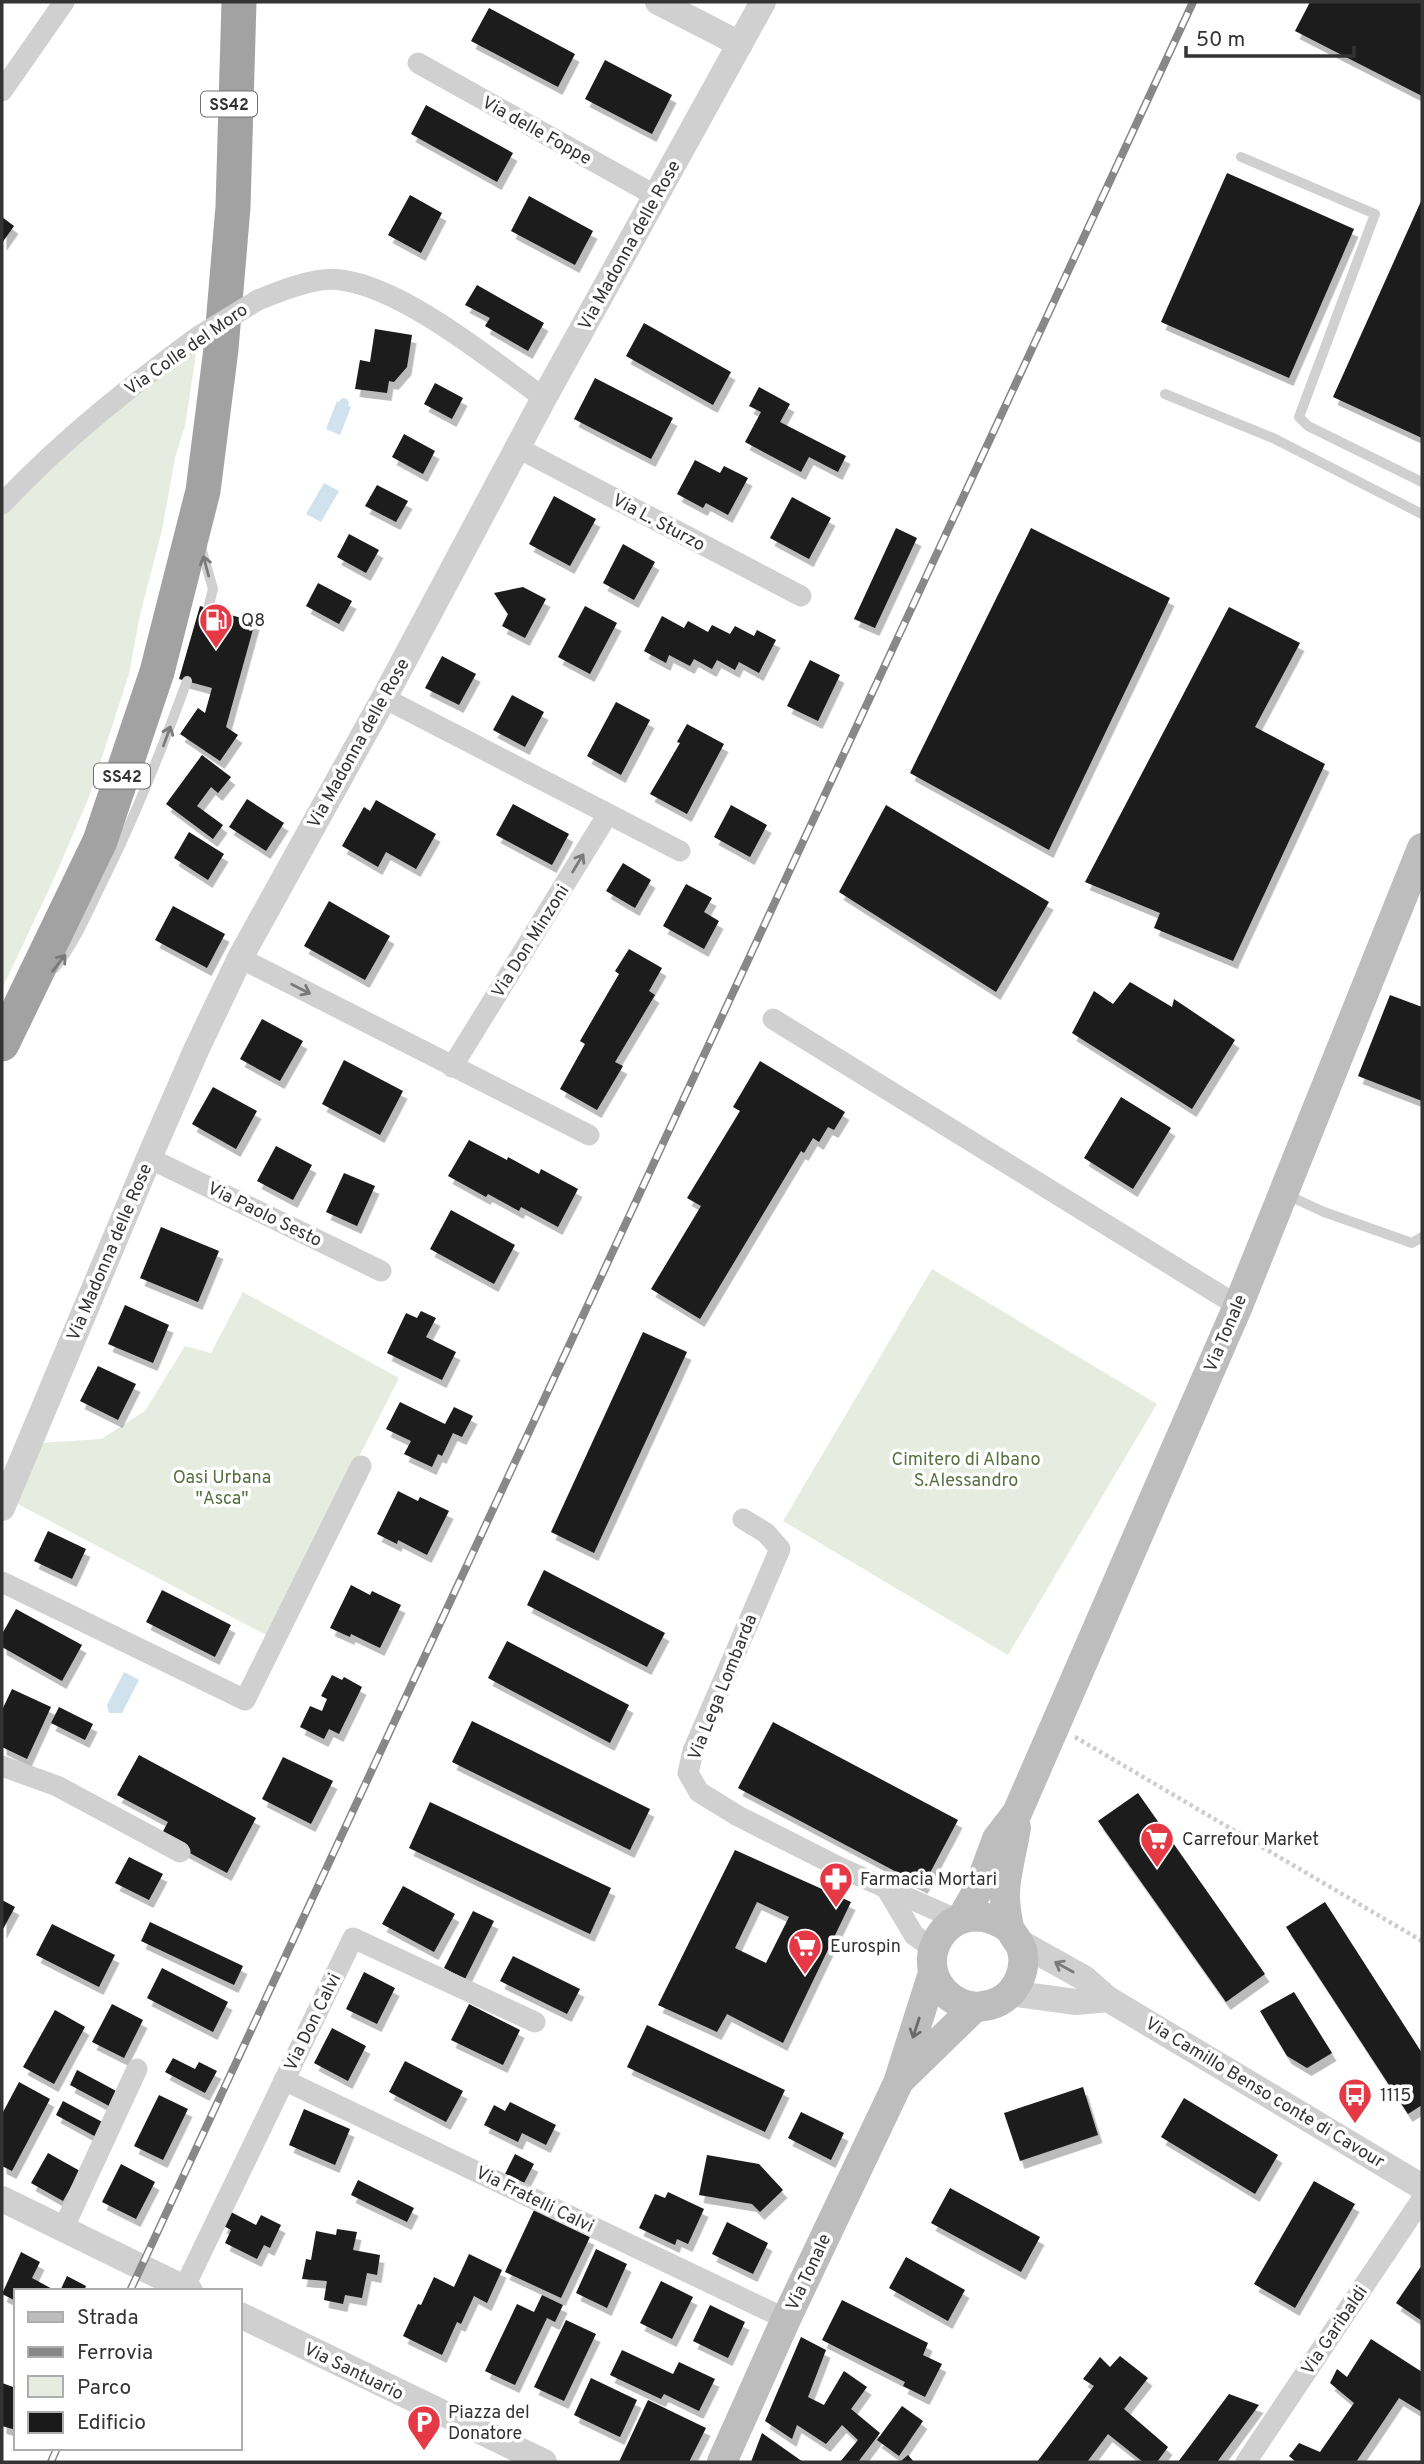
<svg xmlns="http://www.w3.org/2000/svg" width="1424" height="2464" font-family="Overpass,sans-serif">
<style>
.green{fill:#e6ecdf}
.water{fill:#cfe2ee}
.building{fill:#1a1a1a;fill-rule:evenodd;filter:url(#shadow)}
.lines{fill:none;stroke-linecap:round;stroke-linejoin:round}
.path{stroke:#cdcdcd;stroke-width:4.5;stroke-dasharray:3.5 3.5;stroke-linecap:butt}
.service{stroke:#d0d0d0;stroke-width:10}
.minor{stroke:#d0d0d0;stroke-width:21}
.tertiary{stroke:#d0d0d0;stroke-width:26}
.secondary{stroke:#bdbdbd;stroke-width:30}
.trunk{stroke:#a2a2a2;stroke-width:35}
.rail-casing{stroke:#888;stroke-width:8}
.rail{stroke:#fff;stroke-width:5;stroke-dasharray:16;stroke-linecap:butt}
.minor-bridge{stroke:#d0d0d0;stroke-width:21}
.oneway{stroke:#7a7a7a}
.oneway2{stroke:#6a6a6a}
.labels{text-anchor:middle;stroke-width:7;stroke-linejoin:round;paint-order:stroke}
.shield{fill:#fff;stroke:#707070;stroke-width:2}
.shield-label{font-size:16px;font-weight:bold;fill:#333}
.street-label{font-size:18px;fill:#333;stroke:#fff}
.poi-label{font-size:18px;fill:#333;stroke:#fff;text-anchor:start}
.park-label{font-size:18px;fill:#56703f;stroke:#fff}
</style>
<defs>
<filter id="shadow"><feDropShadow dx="4.5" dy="8" stdDeviation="0" flood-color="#0004"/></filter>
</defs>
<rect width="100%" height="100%" fill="#fff"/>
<!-- green -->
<g class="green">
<path d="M197,347L185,426L175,458L162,530L140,615L129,674L89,797L53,881L2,989V510L104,418Z"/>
<path d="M932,1269L1157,1404L1008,1655L783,1521Z"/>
<path d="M243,1292L399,1378L268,1636L14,1502L40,1443L101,1439L145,1411L185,1346L211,1353Z"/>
</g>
<!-- water -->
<g class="water">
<path d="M342,398L347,399L349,403L348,406L351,407L340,435L326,429L337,401L339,402Z"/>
<path d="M324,483L339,491L321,522L306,514Z"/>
<path d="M124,1672L139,1680L122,1713H109L107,1705Z"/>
</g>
<!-- building -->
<g class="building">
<path d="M1310,2H1422V96L1295,31Z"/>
<path d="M489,8L575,54L558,87L471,41Z"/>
<path d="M605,60L672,95L652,134L585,99Z"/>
<path d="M426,105L513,153L497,182L411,134Z"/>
<path d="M1227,173L1354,229L1289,378L1161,322Z"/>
<path d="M410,195L442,213L421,253L388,235Z"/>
<path d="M529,196L593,231L575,265L511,231Z"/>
<path d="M1422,199V438L1333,397Z"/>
<path d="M2,217L14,226L2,243Z"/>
<path d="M477,285L544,323L528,351L485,326L490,318L465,305Z"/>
<path d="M644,323L731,372L713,405L626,356Z"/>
<path d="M375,329L412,335L407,367L394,382L389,381L387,393L355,389L360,360L370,362Z"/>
<path d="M595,378L673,418L651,459L574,419Z"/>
<path d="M435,383L463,398L452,419L424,404Z"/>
<path d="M759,387L790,404L780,422L846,456L838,472L809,457L801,472L745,442L761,412L749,406Z"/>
<path d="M404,434L435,451L423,474L392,457Z"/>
<path d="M695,460L720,473L724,466L748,478L728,515L706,503L703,508L677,494Z"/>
<path d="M377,485L408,501L396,522L365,506Z"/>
<path d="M554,496L596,519L570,566L529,544Z"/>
<path d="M792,497L831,518L809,559L770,538Z"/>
<path d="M896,528L917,538L875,628L854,619Z"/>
<path d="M1031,528L1170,598L1049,850L910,773Z"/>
<path d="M349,534L379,550L366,573L337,557Z"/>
<path d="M623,544L655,562L634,600L603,583Z"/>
<path d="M318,583L352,601L339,624L306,606Z"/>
<path d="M523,587L546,599L525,638L502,626L508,614L494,593Z"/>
<path d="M200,606L255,622L226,727L238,735L220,761L180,734L198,708L205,713L212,688L179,679Z"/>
<path d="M585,606L617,623L590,674L558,657Z"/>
<path d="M1229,607L1300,643L1255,727L1325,764L1233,961L1154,928L1160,913L1085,882Z"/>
<path d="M662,616L684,628L688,621L708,632L712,625L730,634L735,626L754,636L757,630L776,640L759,673L739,662L735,670L717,660L712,669L694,659L690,666L669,655L666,663L644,651Z"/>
<path d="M442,656L476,674L459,705L425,688Z"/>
<path d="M810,660L840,675L818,721L787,706Z"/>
<path d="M512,695L544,712L525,747L493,730Z"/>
<path d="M616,702L650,720L621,775L587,756Z"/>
<path d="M687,724L724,744L687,814L650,794L680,743L677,742Z"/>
<path d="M202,755L231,777L218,793L211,787L197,806L223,825L213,839L166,804Z"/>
<path d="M247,799L284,823L266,851L229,827Z"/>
<path d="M376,800L436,834L416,869L386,852L378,867L342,846L364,807L370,811Z"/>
<path d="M513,804L569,834L552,865L496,835Z"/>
<path d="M731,805L767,825L750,857L714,837Z"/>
<path d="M886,805L1049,902L996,992L839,892Z"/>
<path d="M189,832L224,854L208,880L174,858Z"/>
<path d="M623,863L651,880L635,908L606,891Z"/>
<path d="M686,884L712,898L704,912L719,921L704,949L663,926Z"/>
<path d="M329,901L390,936L365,980L304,946Z"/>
<path d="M173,906L225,934L207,968L155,940Z"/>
<path d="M629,949L662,968L649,991L655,995L615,1062L623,1066L597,1110L560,1089L585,1044L580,1041L619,974L615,971Z"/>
<path d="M1130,982L1172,1007L1174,999L1235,1040L1192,1109L1072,1033L1094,991L1113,1004Z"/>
<path d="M1390,995L1422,1007V1101L1358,1076Z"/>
<path d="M262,1019L303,1041L280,1081L240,1059Z"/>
<path d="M344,1060L403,1091L380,1135L322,1104Z"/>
<path d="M760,1061L845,1112L834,1130L828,1127L819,1142L813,1138L804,1153L801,1151L700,1319L651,1289L701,1206L687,1198L740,1111L733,1107Z"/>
<path d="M213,1087L257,1111L236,1149L192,1124Z"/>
<path d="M1121,1097L1171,1128L1133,1189L1084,1158Z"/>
<path d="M469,1140L507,1160L508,1157L539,1174L541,1169L578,1189L558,1227L521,1207L519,1211L488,1194L486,1197L448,1176Z"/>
<path d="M276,1146L312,1165L293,1200L257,1181Z"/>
<path d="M344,1173L375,1186L357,1226L326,1212Z"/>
<path d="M451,1210L515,1245L494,1284L430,1249Z"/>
<path d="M161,1227L219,1251L198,1302L140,1278Z"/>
<path d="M125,1305L169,1325L153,1363L108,1344Z"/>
<path d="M421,1311L436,1318L426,1337L456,1352L442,1380L387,1353L406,1313L417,1318Z"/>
<path d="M643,1332L687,1352L594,1553L551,1532Z"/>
<path d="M98,1366L136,1384L118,1420L80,1401Z"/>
<path d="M400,1402L445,1424L454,1407L473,1416L462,1437L453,1433L442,1456L438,1454L432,1467L404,1454L411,1441L386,1429Z"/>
<path d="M398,1491L418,1501L420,1497L449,1511L427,1555L398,1540L397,1544L377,1534Z"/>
<path d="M48,1531L86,1549L72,1579L34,1561Z"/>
<path d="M544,1570L665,1633L647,1667L527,1605Z"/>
<path d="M351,1585L370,1595L372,1591L401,1605L380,1648L351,1634L350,1637L330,1628Z"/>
<path d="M162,1590L231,1625L215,1657L146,1622Z"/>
<path d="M16,1609L82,1645L62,1681L2,1647V1634Z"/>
<path d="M507,1641L629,1705L610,1743L488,1678Z"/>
<path d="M332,1675L342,1680L344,1677L362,1687L339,1734L329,1729L324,1739L300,1727L310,1706L322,1711L327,1699L321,1696Z"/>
<path d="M12,1689L51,1707L27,1759L2,1747V1710Z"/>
<path d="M59,1707L93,1724L85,1740L51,1723Z"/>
<path d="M472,1721L650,1809L630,1850L452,1762Z"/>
<path d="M773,1722L958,1820L923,1886L738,1788Z"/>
<path d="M139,1755L256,1818L227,1873L160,1837L168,1822L117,1795Z"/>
<path d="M283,1757L333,1781L311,1824L262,1799Z"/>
<path d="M1138,1793L1265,1974L1226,2002L1098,1821Z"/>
<path d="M430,1802L611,1888L590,1934L409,1848Z"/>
<path d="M735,1850L851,1902L783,2043L727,2014L717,2032L658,2005ZM757,1902L789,1917L766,1963L735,1948Z"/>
<path d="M129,1857L163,1874L149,1900L115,1883Z"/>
<path d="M403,1886L455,1914L434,1952L382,1924Z"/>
<path d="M2,1900L15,1907L2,1931Z"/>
<path d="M1325,1902L1422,2053V2105L1408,2114L1286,1927Z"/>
<path d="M473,1911L494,1921L465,1979L444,1968Z"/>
<path d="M150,1922L243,1966L234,1985L141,1941Z"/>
<path d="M52,1924L115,1955L99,1987L36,1955Z"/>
<path d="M513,1956L580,1989L567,2014L500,1981Z"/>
<path d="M162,1968L228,2002L213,2032L147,1998Z"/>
<path d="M364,1972L395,1988L377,2024L346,2009Z"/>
<path d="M1294,1992L1332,2053L1307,2068L1287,2056L1260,2011Z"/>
<path d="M112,2004L143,2020L124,2058L92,2042Z"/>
<path d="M469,2004L520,2030L503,2065L451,2040Z"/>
<path d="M55,2010L85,2027L54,2084L23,2067Z"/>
<path d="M647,2025L785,2090L765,2132L627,2067Z"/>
<path d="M332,2028L366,2046L348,2081L314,2063Z"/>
<path d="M173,2058L195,2069L199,2062L217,2071L205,2093L165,2072Z"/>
<path d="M405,2061L463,2091L446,2122L389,2092Z"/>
<path d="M77,2070L118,2092L111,2107L70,2085Z"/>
<path d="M19,2082L50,2099L12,2171L2,2166V2114Z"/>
<path d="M1083,2087L1098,2135L1020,2161L1004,2113Z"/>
<path d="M159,2095L188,2109L163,2160L134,2146Z"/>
<path d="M1184,2098L1278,2155L1255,2194L1161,2137Z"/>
<path d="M63,2101L106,2124L98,2138L56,2115Z"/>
<path d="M510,2102L556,2125L546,2145L522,2133L518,2142L484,2125L494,2105L505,2111Z"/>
<path d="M304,2109L350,2129L335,2165L289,2145Z"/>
<path d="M801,2112L844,2133L831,2160L788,2138Z"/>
<path d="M48,2153L80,2171L63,2201L31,2183Z"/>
<path d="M515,2154L534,2164L524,2183L505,2174Z"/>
<path d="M707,2155L759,2164L783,2190L760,2212L752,2204L699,2195Z"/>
<path d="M121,2164L155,2182L136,2219L102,2202Z"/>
<path d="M358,2180L414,2208L407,2222L351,2195Z"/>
<path d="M1314,2181L1355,2204L1295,2308L1254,2284Z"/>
<path d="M950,2188L1040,2237L1021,2272L931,2223Z"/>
<path d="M668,2192L704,2209L688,2244L677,2239L675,2245L639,2228L655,2194L665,2198Z"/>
<path d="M534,2210L590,2237L561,2298L505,2272Z"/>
<path d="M229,2211L256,2225L261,2215L281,2225L270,2248L264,2245L257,2259L225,2243L231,2230L222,2225Z"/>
<path d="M727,2222L768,2243L753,2274L712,2254Z"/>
<path d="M337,2229L357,2232L353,2250L380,2255L377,2275L367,2273L362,2298L345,2295L343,2304L324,2300L327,2281L302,2279L306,2259L311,2260L316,2231L336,2235Z"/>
<path d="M596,2249L627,2264L607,2308L576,2293Z"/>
<path d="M21,2252L40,2262L32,2278L56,2291H16V2301L2,2294Z"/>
<path d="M469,2254L502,2270L487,2303L474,2296L461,2324L457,2322L442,2355L403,2336L418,2304L421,2305L434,2277L454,2287Z"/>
<path d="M906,2257L965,2290L948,2321L889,2288Z"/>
<path d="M1422,2265V2321L1396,2303Z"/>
<path d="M67,2276L86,2286L84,2291H60Z"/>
<path d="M661,2281L693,2297L672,2339L640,2323Z"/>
<path d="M542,2295L563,2305L555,2322L547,2318L515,2385L485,2371L517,2304L534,2312Z"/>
<path d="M842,2300L928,2343L923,2355L942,2364L925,2397L903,2386L905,2382L822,2340Z"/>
<path d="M710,2305L745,2322L728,2358L693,2341Z"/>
<path d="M566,2320L596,2334L564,2401L534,2387Z"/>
<path d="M801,2337L826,2350L808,2397L824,2405L844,2371L867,2387L851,2409L880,2433L858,2462H840L858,2440L842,2425L826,2444L797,2425L792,2439L765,2421Z"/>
<path d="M1371,2339L1422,2372V2412L1399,2398L1356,2462H1296L1289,2456L1299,2443L1320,2452L1354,2403L1330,2383L1337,2369L1347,2377Z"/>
<path d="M622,2350L673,2374L679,2362L715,2379L699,2411L664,2394L661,2399L610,2375Z"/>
<path d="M1120,2356L1148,2378L1124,2409L1168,2447L1157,2462H1143L1108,2434L1087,2462H1037L1094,2386L1083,2379L1100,2357L1110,2367Z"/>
<path d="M591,2378L637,2400L620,2437L574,2415Z"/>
<path d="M2,2383L16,2388V2430L2,2426Z"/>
<path d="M1229,2394L1259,2405L1217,2462H1178Z"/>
<path d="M648,2400L706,2428L689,2462H619Z"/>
<path d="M902,2406L923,2421L899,2456L877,2440Z"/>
<path d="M762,2433L803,2462H751Z"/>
<path d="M908,2455L914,2462H900Z"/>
</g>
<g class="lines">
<!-- path -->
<path class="path" d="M1075,1737L1422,1941"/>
<!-- service -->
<g class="service">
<path d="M1241,157L1375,214L1299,417L1308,426L1422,482"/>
<path d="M1165,394L1273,438L1422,514"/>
<path d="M200,544L213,589L208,609"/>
<path d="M55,968C76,941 89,910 104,879C136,815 162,749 187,681"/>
<path d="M1285,1194L1324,1212L1412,1243L1422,1237"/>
</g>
<!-- minor -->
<g class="minor">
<path d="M418,63L656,196"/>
<path d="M2,91L64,2"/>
<path d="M258,300C280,291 317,276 341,280C404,288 491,360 544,398"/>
<path d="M518,448L801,596"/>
<path d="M2,504C61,441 129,387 199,336"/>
<path d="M384,698L680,851"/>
<path d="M240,958L589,1135"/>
<path d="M773,1019L1238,1306"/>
<path d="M452,1067L608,814"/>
<path d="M149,1158L381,1271"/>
<path d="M743,1519L766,1533L780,1549L693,1751L688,1773L699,1792L738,1816L839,1867L958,1920"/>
<path d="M2,1582L245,1700L361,1466"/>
<path d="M2,1766L57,1786L180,1852"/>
<path d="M886,1888L914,1935L933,1949"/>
<path d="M284,2080L786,2319"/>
<path d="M63,2229L137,2069"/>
<path d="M184,2288L353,1938L535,2022"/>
<path d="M1246,2462L1422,2199"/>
</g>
<!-- tertiary -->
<g class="tertiary">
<path d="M658,2L740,44"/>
<path d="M2,1508L149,1158L197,1048L240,958L384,698L544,398L763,2"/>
<path d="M1016,1940L1084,1978L1108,1999L1422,2187"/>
<path d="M1010,1993L1076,2002L1108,1999"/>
<path d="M2,2199L190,2291"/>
<path d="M240,2315L544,2462"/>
</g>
<!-- secondary -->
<g class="secondary">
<path d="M962,1918L979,1888L997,1839L1017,1813L1238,1306L1422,848"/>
<path d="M1009,1928C946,1885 900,1974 960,2003C972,2009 988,2007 1000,2001C1017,1991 1027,1970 1022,1950C1020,1942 1012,1935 1009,1927C1007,1918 1005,1905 1005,1895C1005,1873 1013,1849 1016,1827"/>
<path d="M900,2080L975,2007"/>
<path d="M722,2462L786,2319L898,2083L933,1973"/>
</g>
<!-- trunk -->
<path class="trunk" d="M2,1044L100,841L157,672L203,491L221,349L233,207L239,2"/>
<!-- rail casing -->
<g class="rail-casing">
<g id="rail">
<path d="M130,2291L1193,2"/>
<path d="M51,2462L57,2448"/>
</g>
</g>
<!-- rail -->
<use href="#rail" class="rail"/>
<!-- minor-bridge -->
<path class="minor-bridge" d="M199,336L258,300"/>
</g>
<!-- one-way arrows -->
<defs><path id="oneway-shaft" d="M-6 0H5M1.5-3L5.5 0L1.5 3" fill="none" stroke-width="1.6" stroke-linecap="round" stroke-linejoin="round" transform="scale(1.75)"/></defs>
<g class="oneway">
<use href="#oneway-shaft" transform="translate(206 566) rotate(-105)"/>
<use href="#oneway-shaft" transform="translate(167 736) rotate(-70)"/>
<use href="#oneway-shaft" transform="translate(578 863) rotate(-59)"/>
<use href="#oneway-shaft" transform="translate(59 963) rotate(-52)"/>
<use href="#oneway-shaft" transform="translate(301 989) rotate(27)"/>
<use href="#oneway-shaft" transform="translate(1064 1967) rotate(-151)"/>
</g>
<use class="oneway2" href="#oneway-shaft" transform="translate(916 2028) rotate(108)"/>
<!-- icons -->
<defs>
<g id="fuel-pin" transform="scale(1.75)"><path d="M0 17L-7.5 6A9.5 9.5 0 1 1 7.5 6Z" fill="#e63946" stroke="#fff"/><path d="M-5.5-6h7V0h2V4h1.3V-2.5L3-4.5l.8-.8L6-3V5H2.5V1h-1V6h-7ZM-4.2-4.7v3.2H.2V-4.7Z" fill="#fff"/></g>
<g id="supermarket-pin" transform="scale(1.75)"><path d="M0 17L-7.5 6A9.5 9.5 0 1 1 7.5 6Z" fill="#e63946" stroke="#fff"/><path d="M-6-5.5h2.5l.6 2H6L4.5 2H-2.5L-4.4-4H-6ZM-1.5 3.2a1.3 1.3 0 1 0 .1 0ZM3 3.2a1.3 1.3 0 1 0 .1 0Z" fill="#fff"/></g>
<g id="pharmacy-pin" transform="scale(1.75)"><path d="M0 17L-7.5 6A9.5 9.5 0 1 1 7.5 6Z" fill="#e63946" stroke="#fff"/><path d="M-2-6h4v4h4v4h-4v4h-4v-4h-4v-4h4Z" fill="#fff"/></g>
<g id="bus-pin" transform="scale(1.75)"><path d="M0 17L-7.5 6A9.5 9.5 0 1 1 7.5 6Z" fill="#e63946" stroke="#fff"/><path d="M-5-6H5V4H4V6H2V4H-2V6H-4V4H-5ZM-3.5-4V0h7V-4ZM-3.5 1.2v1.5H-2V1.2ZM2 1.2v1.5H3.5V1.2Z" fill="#fff"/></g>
<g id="parking-pin" transform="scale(1.75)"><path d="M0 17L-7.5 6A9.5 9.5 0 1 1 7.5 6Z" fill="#e63946" stroke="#fff"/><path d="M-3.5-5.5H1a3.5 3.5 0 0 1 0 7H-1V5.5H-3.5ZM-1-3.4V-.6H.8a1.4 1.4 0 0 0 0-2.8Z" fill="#fff"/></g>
</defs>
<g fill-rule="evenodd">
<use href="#fuel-pin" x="216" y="620"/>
<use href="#supermarket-pin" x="1157" y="1839"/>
<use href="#pharmacy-pin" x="836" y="1879"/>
<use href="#supermarket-pin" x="805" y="1946"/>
<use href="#bus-pin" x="1355" y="2095"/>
<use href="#parking-pin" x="424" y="2422"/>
</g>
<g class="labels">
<!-- shield labels -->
<g class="shield">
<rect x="201" y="91.5" width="56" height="25" rx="5"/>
<rect x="94" y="763.5" width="56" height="25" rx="5"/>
</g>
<g class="shield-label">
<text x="229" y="110">SS42</text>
<text x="122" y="782">SS42</text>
</g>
<!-- street labels -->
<g class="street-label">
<text transform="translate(537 130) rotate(29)" y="6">Via delle Foppe</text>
<text transform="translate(629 245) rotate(-61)" y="6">Via Madonna delle Rose</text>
<text transform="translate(186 349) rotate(-35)" y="6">Via Colle del Moro</text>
<text transform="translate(659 522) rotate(28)" y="6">Via L. Sturzo</text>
<text transform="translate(358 743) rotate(-61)" y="6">Via Madonna delle Rose</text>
<text transform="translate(530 941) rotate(-58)" y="6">Via Don Minzoni</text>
<text transform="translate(265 1214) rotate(26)" y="6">Via Paolo Sesto</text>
<text transform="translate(109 1252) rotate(-67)" y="6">Via Madonna delle Rose</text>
<text transform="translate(1225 1333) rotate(-67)" y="6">Via Tonale</text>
<text transform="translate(722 1687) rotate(-68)" y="6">Via Lega Lombarda</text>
<text transform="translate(312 2022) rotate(-64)" y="6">Via Don Calvi</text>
<text transform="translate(1265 2092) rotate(31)" y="6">Via Camillo Benso conte di Cavour</text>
<text transform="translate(535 2199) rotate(26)" y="6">Via Fratelli Calvi</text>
<text transform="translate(808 2272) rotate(-65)" y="6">Via Tonale</text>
<text transform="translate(1334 2330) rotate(-56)" y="6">Via Garibaldi</text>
<text transform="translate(354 2371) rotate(26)" y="6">Via Santuario</text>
</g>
<!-- poi labels -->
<g class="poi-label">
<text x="241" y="626">Q8</text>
<text x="1182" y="1845">Carrefour Market</text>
<text x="860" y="1885">Farmacia Mortari</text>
<text x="830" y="1952">Eurospin</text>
<text x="1380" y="2101">1115</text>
<text x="448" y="2418">Piazza del<tspan x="448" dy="21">Donatore</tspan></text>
</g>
<!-- park labels -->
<g class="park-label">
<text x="966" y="1465">Cimitero di Albano<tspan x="966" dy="21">S.Alessandro</tspan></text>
<text x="222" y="1483">Oasi Urbana<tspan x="222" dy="21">"Asca"</tspan></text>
</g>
</g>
<!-- border -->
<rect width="1424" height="2464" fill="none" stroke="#333333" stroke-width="7"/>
<!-- legend -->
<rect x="14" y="2289" width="228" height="161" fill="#ffffff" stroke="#adadad" stroke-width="2"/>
<rect x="28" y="2312" width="35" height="10" fill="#bdbdbd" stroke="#adadad" stroke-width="2"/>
<text x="77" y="2324" font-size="21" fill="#333333">Strada</text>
<rect x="28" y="2347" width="35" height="10" fill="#888888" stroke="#adadad" stroke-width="2"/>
<text x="77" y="2359" font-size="21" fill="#333333">Ferrovia</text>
<rect x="28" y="2376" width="35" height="21" fill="#e6ecdf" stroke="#adadad" stroke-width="2"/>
<text x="77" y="2394" font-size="21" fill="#333333">Parco</text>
<rect x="28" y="2412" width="35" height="21" fill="#1a1a1a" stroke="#adadad" stroke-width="2"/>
<text x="77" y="2429" font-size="21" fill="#333333">Edificio</text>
<!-- scale -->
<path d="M1186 46v10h168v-10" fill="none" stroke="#333333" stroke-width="3.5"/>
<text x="1196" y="46" font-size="21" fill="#333333" stroke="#ffffff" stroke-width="5" paint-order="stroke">50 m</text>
</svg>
